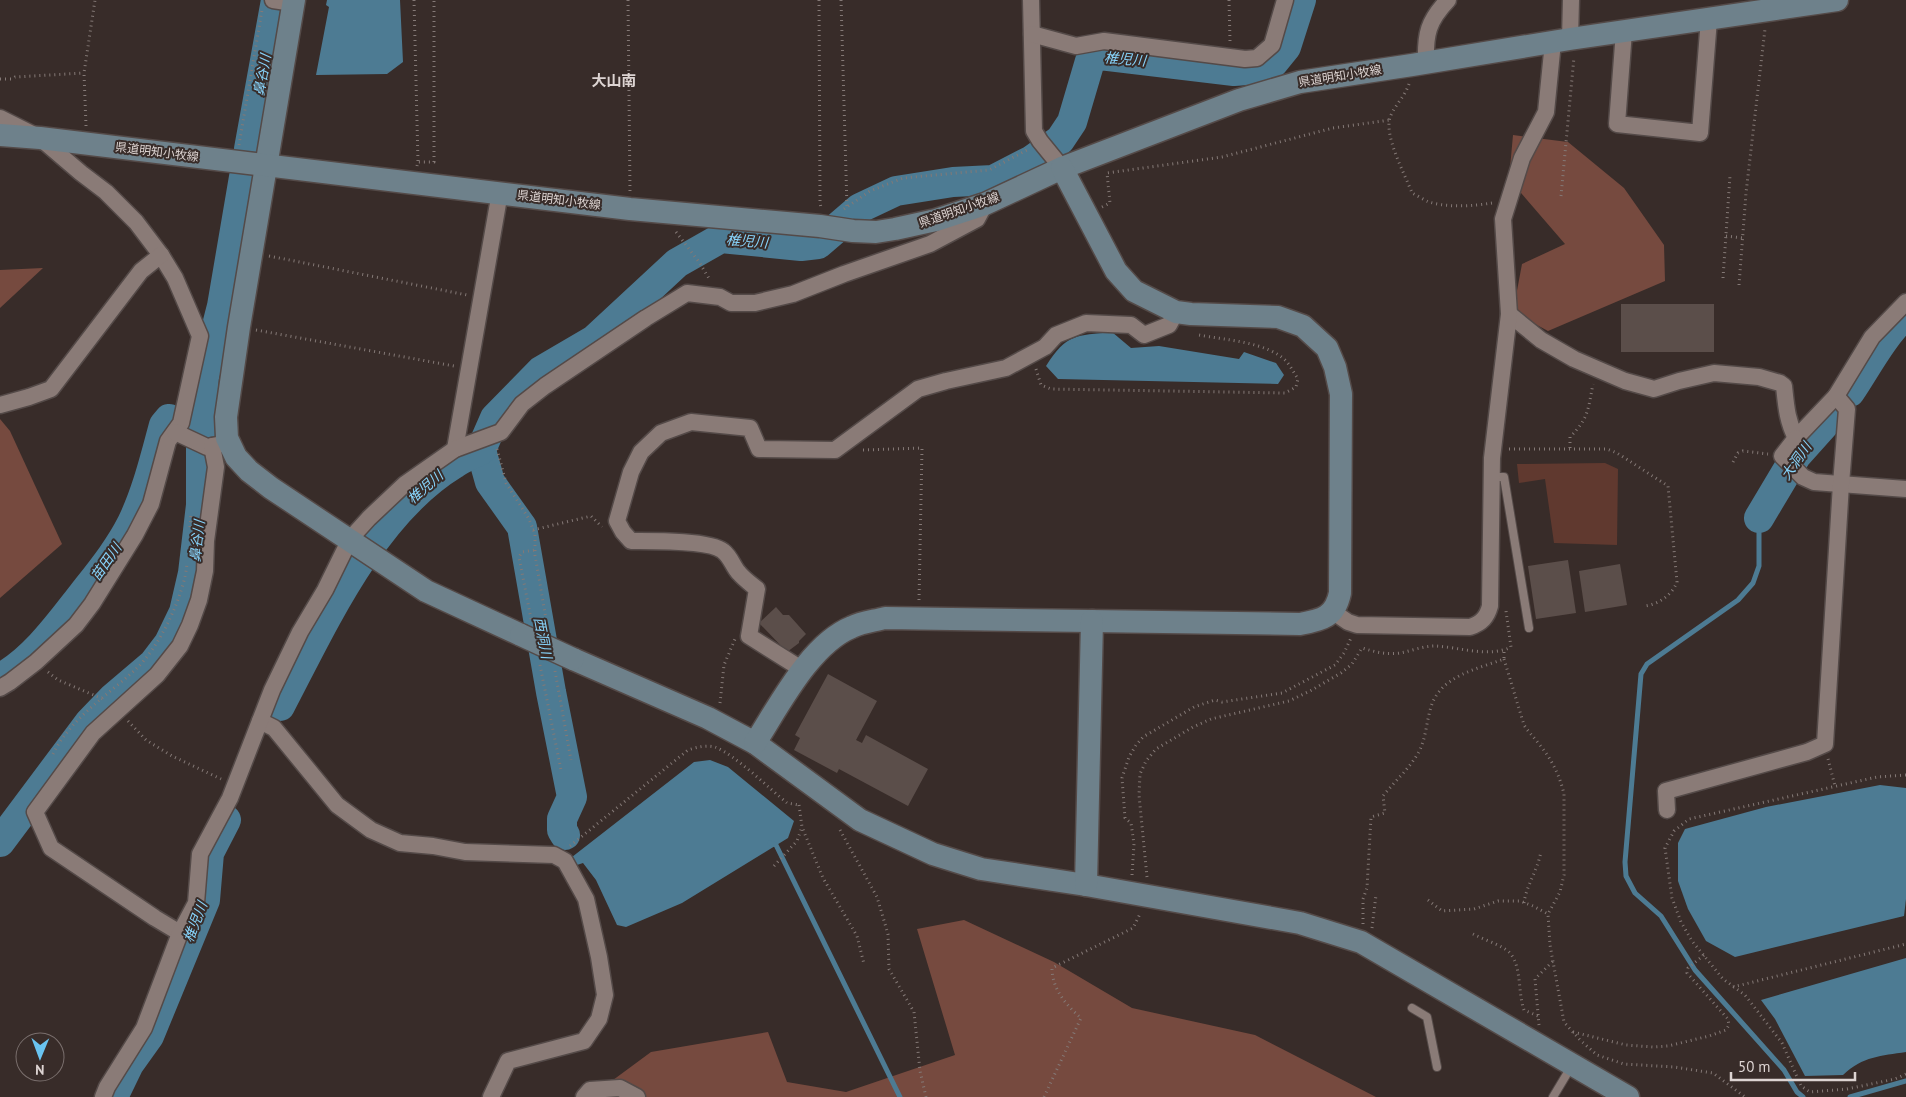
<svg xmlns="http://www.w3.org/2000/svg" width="1906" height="1097" font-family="'PT Sans','Noto Sans JP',sans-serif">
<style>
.green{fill:#60392f}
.forest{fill:#764a3f}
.water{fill:#4d7b93}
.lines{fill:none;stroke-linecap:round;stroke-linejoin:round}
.stream{stroke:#4d7b93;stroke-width:5}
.river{stroke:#4d7b93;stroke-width:30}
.building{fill:#5b4e4a}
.lane-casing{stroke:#544a48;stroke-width:10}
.street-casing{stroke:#544a48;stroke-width:19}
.secondary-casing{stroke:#544a48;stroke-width:25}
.path{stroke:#847976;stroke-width:3;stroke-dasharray:1 4;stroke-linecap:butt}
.lane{stroke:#8a7b77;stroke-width:8}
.street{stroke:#8a7b77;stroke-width:16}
.secondary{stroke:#6e818b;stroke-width:22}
.secondary-bridge-casing{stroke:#544a48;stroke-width:25;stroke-linecap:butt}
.secondary-bridge{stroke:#6e818b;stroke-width:22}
.labels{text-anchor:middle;stroke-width:4;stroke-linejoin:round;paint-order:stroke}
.street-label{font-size:12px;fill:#ddd4d2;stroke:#382c29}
.water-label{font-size:14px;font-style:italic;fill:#87d3fa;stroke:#382c29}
.quarter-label{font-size:15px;font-weight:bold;fill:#ddd4d2;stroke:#382c29}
</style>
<rect width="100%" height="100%" fill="#382c29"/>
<!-- green -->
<path class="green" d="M1605,463L1618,469L1617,545L1554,543L1545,479L1519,483L1517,464Z"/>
<!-- forest -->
<g class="forest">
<path d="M1513,135L1568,142L1624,188L1664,245L1665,281L1548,331L1513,312L1522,264L1565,244L1509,179Z"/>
<path d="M43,268L0,308V270Z"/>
<path d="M0,419L10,431L62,544L0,598Z"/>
<path d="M964,920L1054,962L1132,1008L1255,1035L1376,1097H590L651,1052L768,1032L787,1082L846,1092L955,1055L917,929Z"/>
</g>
<!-- water -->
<g class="water">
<path d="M327,0H400L403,62L387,74L316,75L329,7L326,5Z"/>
<path d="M1112,332L1131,348L1159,346L1239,359L1244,352L1276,363L1284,375L1278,384L1058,379L1046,366C1067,333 1076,336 1112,332Z"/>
<path d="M710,760L728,767L794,821L788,838L682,903L626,927L617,925L596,880L583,863L577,865L572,857L694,762Z"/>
<path d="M1880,785L1906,788V899L1904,916L1735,957L1706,941L1688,909L1678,881V843L1685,829L1766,807Z"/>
<path d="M1906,958V1052C1881,1056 1863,1056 1843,1075L1805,1076L1775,1019L1761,1000Z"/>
</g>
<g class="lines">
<!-- stream -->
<g class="stream">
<path d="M1759,518V566L1753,583L1738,600L1647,664L1641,674L1625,862L1626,876L1635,893L1661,916L1695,970L1784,1070L1797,1092L1803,1097"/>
<path d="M770,843L776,845L900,1097"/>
<path d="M1850,1097L1906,1081"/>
</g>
<!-- river -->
<g class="river">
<path d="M249,149L276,0"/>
<path d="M1850,392C1868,365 1882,337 1906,314"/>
<path d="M481,450L490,482L522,527L551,692L572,797L562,819V830L565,835"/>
<path d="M1759,518L1796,456L1839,408"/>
<path d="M0,678C33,661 60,623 82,595C100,572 119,549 132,523C147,492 155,458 164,425L169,419"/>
<path d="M280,706C323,624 372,514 454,464C462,458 472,455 481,450L495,418L541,371L594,340L677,263L721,238L801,246L818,244L860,208L896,191L953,182L993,180L1032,160L1060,140L1072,122L1090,61L1100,55L1234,71L1261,69L1273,63L1286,47L1301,0"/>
<path d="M0,842L89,723L113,698L153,664L169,643L184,612L193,573L201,505V432L204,377L222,306L244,177"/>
<path d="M113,1097L129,1064L149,1036L205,900L209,853L226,820"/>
</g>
</g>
<!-- building -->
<g class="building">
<rect x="1621" y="304" width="93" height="48"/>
<path d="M1568,560L1576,613L1536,619L1528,566Z"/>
<path d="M1620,564L1627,605L1585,612L1579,571Z"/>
<path d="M776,607L783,615H789L806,634L799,641V643L787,652L759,623Z"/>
<path d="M828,674L877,701L856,740L862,743L866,735L928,769L908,806L839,769L837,773L794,750L800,738L795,735Z"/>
</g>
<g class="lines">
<!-- lane casing -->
<g class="lane-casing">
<g id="lane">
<path d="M1492,477H1504L1529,628"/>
<path d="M1412,1008L1427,1017L1437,1067"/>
<path d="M1553,1097L1571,1067"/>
</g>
</g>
<!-- street casing -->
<g class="street-casing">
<g id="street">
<path d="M273,0L293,3"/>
<path d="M1031,0L1034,131L1040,141L1062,168"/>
<path d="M1624,31L1617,124L1700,133L1709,19"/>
<path d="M1032,34L1076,46L1104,41L1245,59L1257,58L1272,45L1285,0"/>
<path d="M1570,39L1571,0"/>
<path d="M1426,63C1425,34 1428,21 1448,0"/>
<path d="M0,118L40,138L81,173L106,192L136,222L161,255L175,278L200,336L181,423L168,441L151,504L135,535L92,604L76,625L36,662L10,682L0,688"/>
<path d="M1509,314L1541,340L1574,359L1625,381L1654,389L1679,381L1714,373L1759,377L1780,383L1784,386C1786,405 1787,421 1796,438L1836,396"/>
<path d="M0,405L29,397L51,389L141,271L161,255"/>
<path d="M175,432L207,447L222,444"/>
<path d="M1796,438L1782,456L1803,477L1814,482L1906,489"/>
<path d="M455,449L500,192"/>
<path d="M1332,611L1348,622L1357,625L1470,627C1482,623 1487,617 1490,606L1492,458L1509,314L1503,219L1522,158L1546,112L1553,42"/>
<path d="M803,670L749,636L757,589C751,584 744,579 739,573C733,567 731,557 723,551C710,540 650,541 631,541L623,532L617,521L631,472L641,452L661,433L691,422L750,428L759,449L835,450L918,389L946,381L1006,368L1045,347L1056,335L1086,323L1131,325L1144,335L1169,325L1176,312"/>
<path d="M260,721L274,728L337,805L371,830L400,843L433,846L465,852L554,855L565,861L586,899L599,957L605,995L599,1019L584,1041L508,1061L491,1097"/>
<path d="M1667,810L1666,791L1807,752L1825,744L1841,484L1847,409L1836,396L1872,337L1906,302"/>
<path d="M180,933L155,918L51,848L35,812L93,733L157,675L180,646L190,625L199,600L205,571L206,541L216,467L212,446"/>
<path d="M103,1097L107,1087L144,1028L180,933L196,903L200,854L230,798L272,690L300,632L325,590L350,539L369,518L405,484L455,449L501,432L522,404L545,386L646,318L687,293L720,297L731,303H755L793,294L844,274L930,244L977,219L985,204"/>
<path d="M584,1097L590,1090L620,1088L637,1097"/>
</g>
</g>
<!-- secondary casing -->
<g class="secondary-casing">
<g id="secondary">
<path d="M294,0L239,327L226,417L227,438L236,457L249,471L271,488L426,591L521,635"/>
<path d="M0,135L40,138L630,209L820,226L853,231L876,232L895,229L936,220L985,204L1062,168L1239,100L1300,82L1412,65L1570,39L1837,0"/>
<path d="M573,659L708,718L755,743L860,820L933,854L981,869L1086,885L1300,923L1361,942L1628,1097"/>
<path d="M755,743C779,706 810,644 852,627C862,622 874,621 885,618L1300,624C1322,620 1335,617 1340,593L1341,394L1335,367L1327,348L1303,326L1278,317L1191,314L1176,312L1134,291L1116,271L1062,168"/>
<path d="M1086,885L1092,621"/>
</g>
</g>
<!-- path -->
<g class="path">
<path d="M414,0L418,162"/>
<path d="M628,0L630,191"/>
<path d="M819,0L820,201L821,209"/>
<path d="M841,0L847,208"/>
<path d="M1229,0L1230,41"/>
<path d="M0,79H12L15,77L84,73"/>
<path d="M1409,84C1405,96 1396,104 1391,115C1382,133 1405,174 1412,193C1418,196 1424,200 1429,202C1449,208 1473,206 1492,203"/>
<path d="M86,126L84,73L95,0"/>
<path d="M239,145L262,10"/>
<path d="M417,166L418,162H434V0"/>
<path d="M1561,196L1574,57"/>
<path d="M1102,207L1110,203L1107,173L1222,157L1333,128L1390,120"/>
<path d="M844,209L870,191L903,178L989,170L1027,150"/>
<path d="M676,232L699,262L710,280"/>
<path d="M1726,236L1743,238"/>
<path d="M269,256L467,295"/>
<path d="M1723,278L1730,176"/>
<path d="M1739,285L1746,193L1765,29"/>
<path d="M256,330L454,366"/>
<path d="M1036,369L1041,385L1051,389L1285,393L1296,387L1298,379C1294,373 1291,367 1287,362C1269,342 1225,340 1199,335"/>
<path d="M1570,448V437C1589,418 1588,409 1593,384"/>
<path d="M497,449L506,483L529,519L535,534V555L547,625"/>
<path d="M1509,449H1607L1617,453L1668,486L1677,582C1672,595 1659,604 1645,606"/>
<path d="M863,450L922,448L919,600"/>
<path d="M1733,462L1738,453L1743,451L1768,454"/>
<path d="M190,527L191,515"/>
<path d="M533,530L591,516L602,527"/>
<path d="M531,619L519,557L522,552L535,550"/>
<path d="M1504,659L1524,725C1529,733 1534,737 1539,744C1551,758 1560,776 1564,794V875L1560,892L1548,914L1550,945L1564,1022L1580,1040L1597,1055L1624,1064L1674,1067L1713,1073L1745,1097"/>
<path d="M540,665L561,770"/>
<path d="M555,671L571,760"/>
<path d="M48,672L58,680L103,699"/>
<path d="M720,703L724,665L735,639"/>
<path d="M128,721L146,740L172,756L221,779"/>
<path d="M53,754C70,719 108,695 136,669C159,648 185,594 187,563"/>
<path d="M1828,759L1835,786"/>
<path d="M1906,775L1877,777L1689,819L1674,831L1665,848L1672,898L1681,922L1692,941L1723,979L1745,995L1782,1043L1801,1086L1810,1092L1847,1089L1895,1079L1906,1074"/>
<path d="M799,805L802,827L823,878L857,936L864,964"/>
<path d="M840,830L877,897L888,934L889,969L914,1012L920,1071L926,1097"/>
<path d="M570,846L688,750C697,747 706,745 715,747C734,754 770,789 787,803L799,805"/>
<path d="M774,866L797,841L802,827"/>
<path d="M1132,875L1134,844L1131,823L1125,818L1122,778L1129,757L1136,745L1143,737L1194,707L1215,700L1222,702L1282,693L1335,665L1344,653L1351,638"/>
<path d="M1147,877L1139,795L1140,774L1146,761L1156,749L1193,727L1211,719L1289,701L1310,691L1341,673L1352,664L1362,648C1375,652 1387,655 1400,653C1411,651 1423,646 1435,646C1459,647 1489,658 1511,647L1506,611"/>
<path d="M1428,900L1442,911L1474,909L1498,901H1520L1533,906L1548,914"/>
<path d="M1524,903C1526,886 1538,870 1541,851"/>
<path d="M1363,924V899L1367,888L1371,817L1385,813L1383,796C1394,782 1408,770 1417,755C1426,741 1426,723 1431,707C1440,676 1477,669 1504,659V650"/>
<path d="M1372,928L1376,895"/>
<path d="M1473,934C1483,939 1495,943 1505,949C1523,960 1517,991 1524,1010L1538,1016"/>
<path d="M1733,987L1906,944"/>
<path d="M1539,1025L1535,979L1553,961"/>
<path d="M1573,1032L1626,1045L1653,1047L1668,1046L1709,1036L1726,1030L1729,1025L1728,1019L1687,973L1688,968L1704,955"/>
<path d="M1044,1097L1081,1018C1066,1005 1052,989 1052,968L1133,928L1140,914"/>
</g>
<!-- lane -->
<use href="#lane" class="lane"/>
<!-- street -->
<use href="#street" class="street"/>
<!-- secondary -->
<use href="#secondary" class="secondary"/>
<!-- secondary-bridge casing -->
<g class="secondary-bridge-casing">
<path id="secondary-bridge" d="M521,635L573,659"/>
</g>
<!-- secondary-bridge -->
<use href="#secondary-bridge" class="secondary-bridge"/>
</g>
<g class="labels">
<!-- street labels -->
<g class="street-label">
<text transform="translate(1340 76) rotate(-9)" y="4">県道明知小牧線</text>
<text transform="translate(157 152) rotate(7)" y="4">県道明知小牧線</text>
<text transform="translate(559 200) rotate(7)" y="4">県道明知小牧線</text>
<text transform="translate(959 210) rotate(-19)" y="4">県道明知小牧線</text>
</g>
<!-- water labels -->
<g class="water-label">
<text transform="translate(1125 59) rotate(5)" y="5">椎児川</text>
<text transform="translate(262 75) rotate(-80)" y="5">鼻谷川</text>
<text transform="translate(747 241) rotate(5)" y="5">椎児川</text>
<text transform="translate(1796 461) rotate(-55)" y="5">大洞川</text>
<text transform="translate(425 487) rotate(-41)" y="5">椎児川</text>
<text transform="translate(197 541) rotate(-83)" y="5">鼻谷川</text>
<text transform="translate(106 562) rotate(-55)" y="5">苗田川</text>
<text transform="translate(543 638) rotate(79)" y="5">西洞川</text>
<text transform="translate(195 922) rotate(-69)" y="5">椎児川</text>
</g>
<!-- quarter labels -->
<g class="quarter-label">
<text x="614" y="86">大山南</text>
</g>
</g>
<!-- north arrow -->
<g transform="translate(40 1057) rotate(181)"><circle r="24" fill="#382c29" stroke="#7a6f6d"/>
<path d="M0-4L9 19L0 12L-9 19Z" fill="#69c4f1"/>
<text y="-8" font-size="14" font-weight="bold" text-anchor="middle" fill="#ddd4d2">N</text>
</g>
<!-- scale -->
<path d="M1731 1072v8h124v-8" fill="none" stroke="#ddd4d2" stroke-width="2.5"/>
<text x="1738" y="1072" font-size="15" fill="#ddd4d2" stroke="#382c29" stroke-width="4" paint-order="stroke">50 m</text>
</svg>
